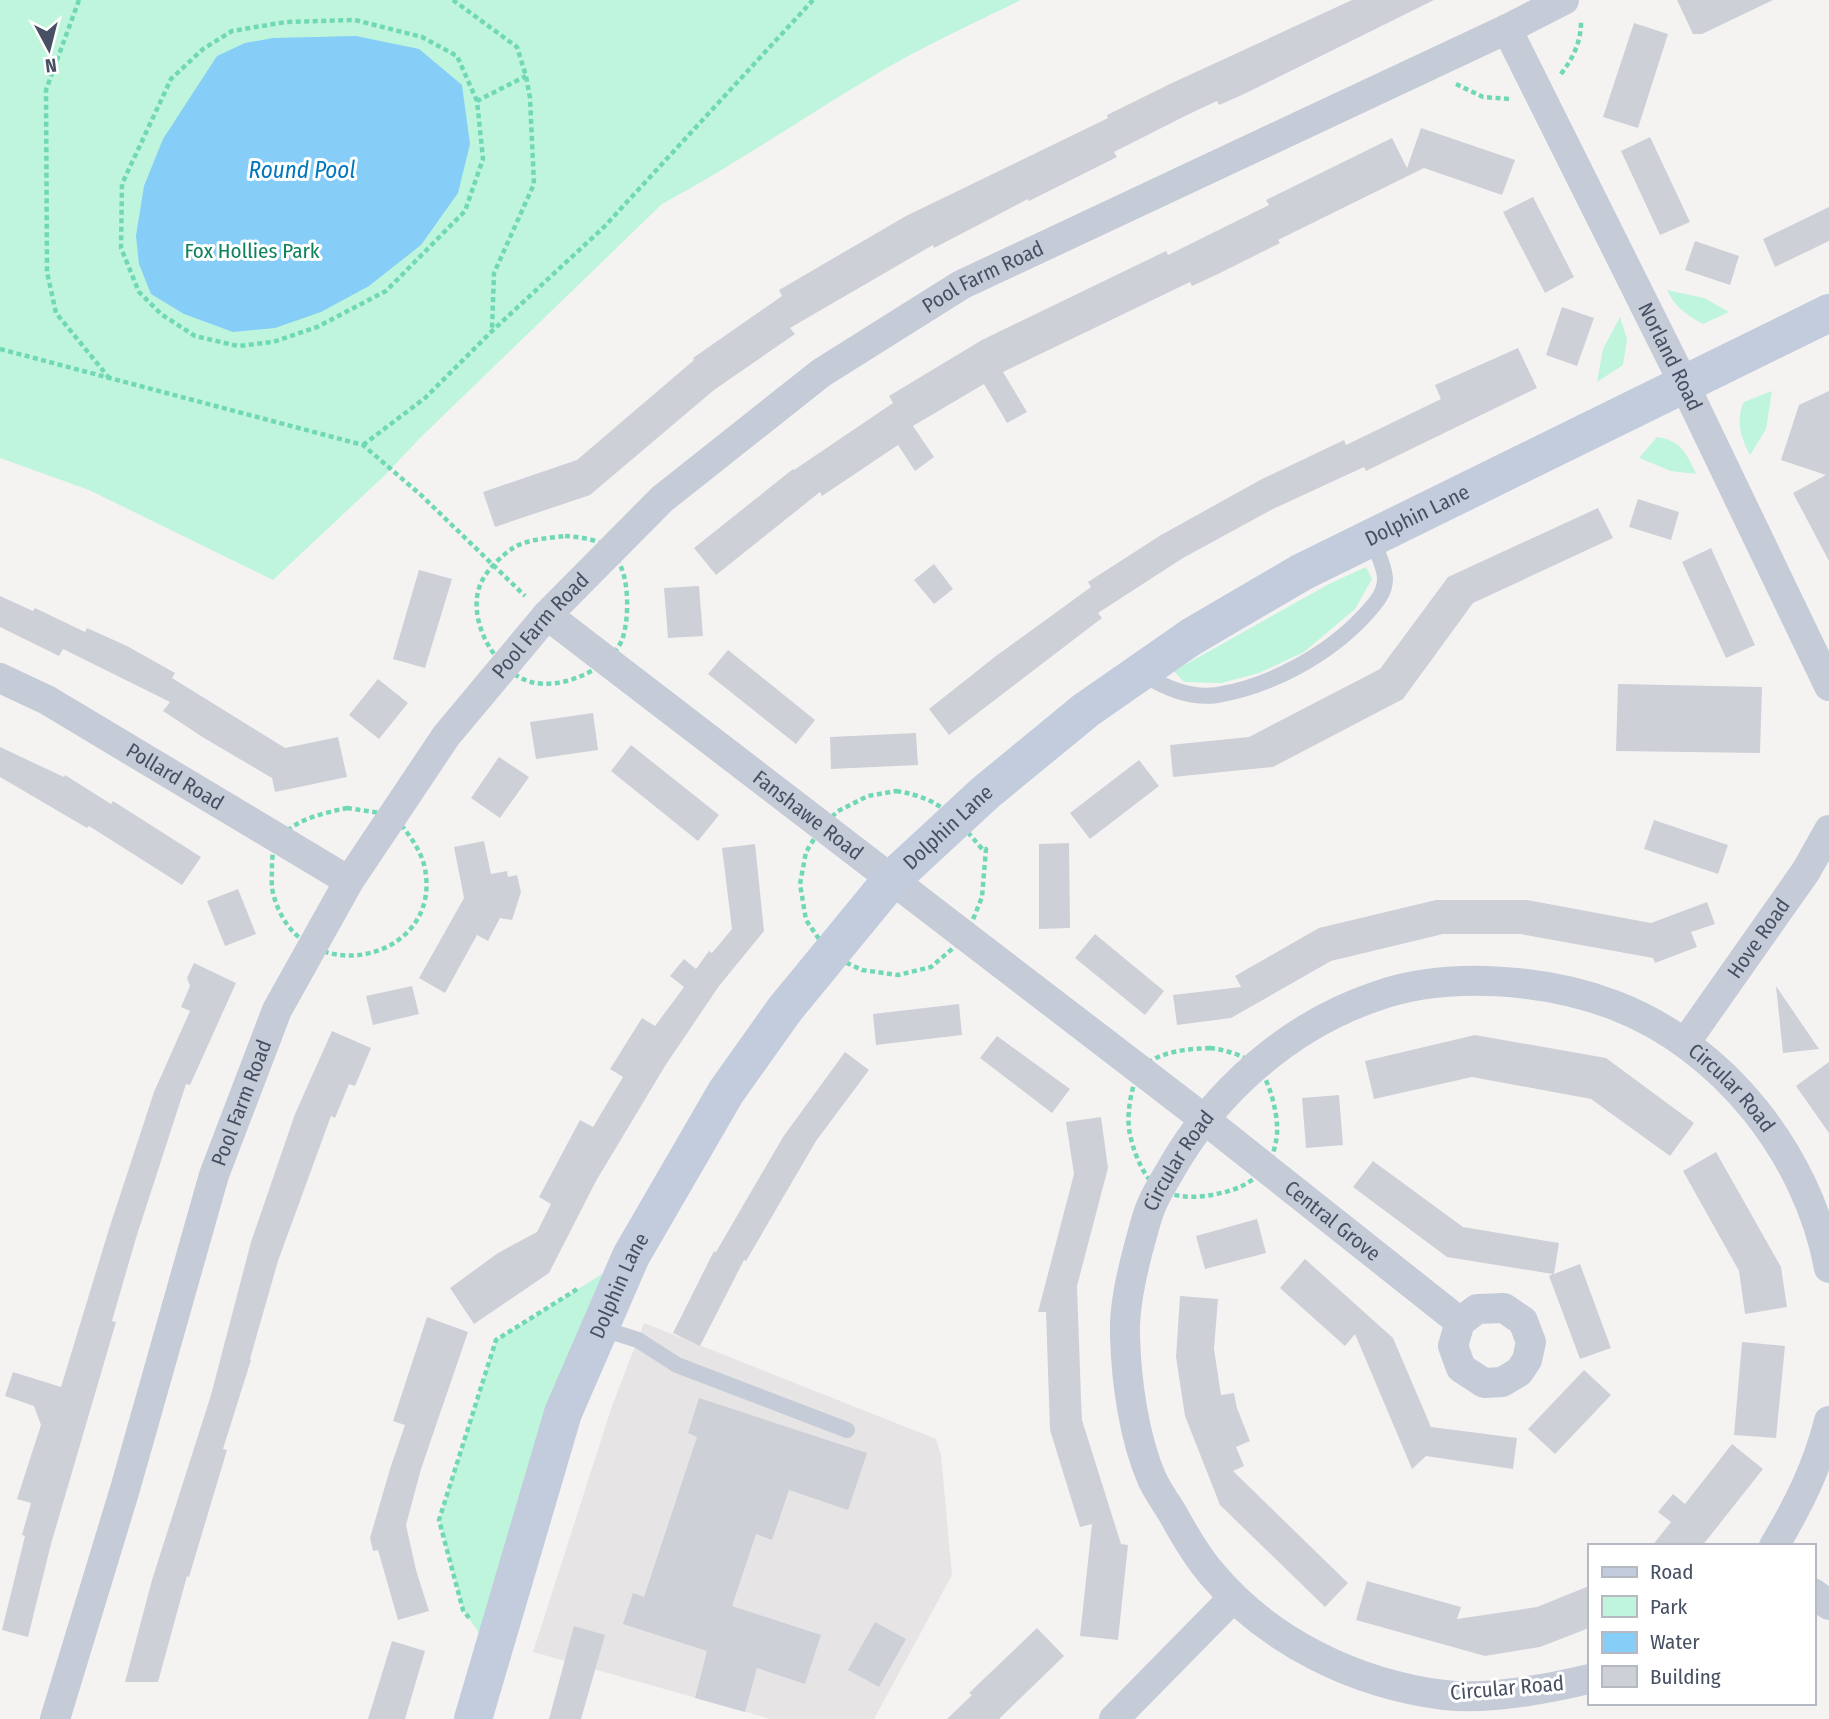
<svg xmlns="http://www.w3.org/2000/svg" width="1829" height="1719" font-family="'Fira Sans Condensed',sans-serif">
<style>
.education{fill:#e6e4e4}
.green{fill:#bef5dc}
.water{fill:#86cdf7}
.building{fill:#ced0d8}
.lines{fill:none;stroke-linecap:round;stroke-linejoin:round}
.path{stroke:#71d8b6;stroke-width:4.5;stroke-dasharray:5 3.5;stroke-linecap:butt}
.lane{stroke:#c5ccd8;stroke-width:16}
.street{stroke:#c5ccd8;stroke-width:30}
.secondary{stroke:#c3ccdd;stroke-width:38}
.labels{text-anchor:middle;stroke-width:6;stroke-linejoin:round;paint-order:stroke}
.park-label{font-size:21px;fill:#0c835b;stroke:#fff}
.street-label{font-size:21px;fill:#475163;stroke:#fff}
.water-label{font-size:23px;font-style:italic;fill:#0077bd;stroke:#fff}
</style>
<rect width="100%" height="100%" fill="#f5f3f2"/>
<!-- education -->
<path class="education" d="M644,1323L936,1439L941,1455L952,1575L874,1719H771L533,1652L612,1406Z"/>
<!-- green -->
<g class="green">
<path d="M0,0H1021C972,24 921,47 873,76C802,118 735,165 662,204L421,437L385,475L273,580L89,490L0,458Z"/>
<path d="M1667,290L1704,298L1729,312L1703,324C1685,314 1676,308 1667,290Z"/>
<path d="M1620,317L1627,339L1623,365L1597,382L1603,349Z"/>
<path d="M1772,391L1766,429L1750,455C1741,439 1735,419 1744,402Z"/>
<path d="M1657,437C1681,440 1687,454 1696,474L1671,471L1639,458Z"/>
<path d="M1366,567L1372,579L1355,609L1304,652L1259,673L1221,683L1184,682L1174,671L1329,584Z"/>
<path d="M631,1256L493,1653L463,1610L439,1520L496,1340Z"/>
</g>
<!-- water -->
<path class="water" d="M356,36L419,49L462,85L470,144L458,193L421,245L369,286L321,312L275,328L233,332L184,314L151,294L139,264L136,236L144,186L163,139L217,56L245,43L273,38Z"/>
<!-- building -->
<g class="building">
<path d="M1352,0H1434L1242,95L1219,105L1217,101L1187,115L1114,152L1117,157L1029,201L1028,199L934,248L933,245L790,328L795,334L714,390L590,495L495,527L483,492L577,460L694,360L693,358L782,296L779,290L906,216L1108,118L1107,115L1172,83Z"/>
<path d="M1677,0H1773L1702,34H1693Z"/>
<path d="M1634,23L1668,34L1638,128L1603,117Z"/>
<path d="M1421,128L1515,160L1502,195L1424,168L1278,240L1280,243L1218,274L1192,286L1190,282L1003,372L1027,412L1007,423L984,384L913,426L934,457L915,471L898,445L822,496L820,492L716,575L694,548L793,469L794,470L893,403L889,396L982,340L1166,251L1168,255L1269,205L1266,200L1392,138L1407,168Z"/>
<path d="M1650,137L1690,222L1660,235L1621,151Z"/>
<path d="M1533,197L1574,277L1545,293L1503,212Z"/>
<path d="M1829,207V241L1775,267L1763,239Z"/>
<path d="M1695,241L1739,256L1730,285L1685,270Z"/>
<path d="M1562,307L1594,318L1577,366L1546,355Z"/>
<path d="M1518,348L1537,388L1366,471L1364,467L1273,509L1183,558L1098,613L1102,618L949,735L929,709L996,656L1091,587L1088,582L1161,535L1262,479L1344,440L1346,445L1441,399L1435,385Z"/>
<path d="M1829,391V561L1793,493L1826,475L1781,460L1799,405Z"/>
<path d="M1638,499L1679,512L1671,540L1629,527Z"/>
<path d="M1598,508L1613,538L1473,603L1403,699L1273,767L1173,777L1170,745L1249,737L1380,669L1448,577Z"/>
<path d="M1711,548L1755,645L1726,658L1682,562Z"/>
<path d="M934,564L953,589L934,604L914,580Z"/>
<path d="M419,570L452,579L425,668L393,659Z"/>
<path d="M699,586L703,636L668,638L664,588Z"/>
<path d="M0,596L33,611L35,608L85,632L87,628L127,646L175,673L172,678L285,748L338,737L347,777L275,792L272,778L204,738L163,711L170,702L63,649L59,656L0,627Z"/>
<path d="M728,650L815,720L796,744L708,674Z"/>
<path d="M378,679L408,703L379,739L349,715Z"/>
<path d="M1618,684L1762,687L1760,753L1616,751Z"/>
<path d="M593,713L598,750L536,759L530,722Z"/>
<path d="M916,733L918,765L831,769L830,737Z"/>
<path d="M631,745L719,815L698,841L611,771Z"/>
<path d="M0,747L64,777L65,775L111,804L113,801L201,857L182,885L89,826L87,828L0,777Z"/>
<path d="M499,757L529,777L500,818L471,798Z"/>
<path d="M1139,760L1159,786L1090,839L1070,813Z"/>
<path d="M1654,820L1728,845L1718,874L1644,849Z"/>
<path d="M484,841L491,874L507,871L508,877L517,875L521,892L512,920L500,918L488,941L477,935L445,993L419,978L464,898L454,847Z"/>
<path d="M1069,843L1070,928L1039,929V844Z"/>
<path d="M755,844L764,931L719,986L665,1066L596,1181L549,1273L474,1324L450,1288L498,1253L537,1232L551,1204L539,1197L580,1120L593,1127L623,1077L610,1069L642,1018L655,1026L684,987L670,976L684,959L696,969L709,951L712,953L732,929L722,848Z"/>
<path d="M238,889L256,934L225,946L207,901Z"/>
<path d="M1436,900H1527L1651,923L1707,902L1715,924L1691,932L1697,947L1655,963L1653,958L1520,934H1443L1331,961L1231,1018L1177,1025L1173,995L1241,987L1235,976L1319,928Z"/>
<path d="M1095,934L1164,991L1145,1015L1075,958Z"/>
<path d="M194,963L236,983L190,1085L186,1084L136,1238L112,1321L116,1322L51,1544L28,1637L2,1630L25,1536L22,1535L31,1503L17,1499L41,1425L34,1406L5,1396L13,1372L61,1387L109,1229L154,1092L190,1011L181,1007L190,986L187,978Z"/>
<path d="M412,986L419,1014L373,1025L366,996Z"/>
<path d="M1776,986L1819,1049L1783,1053Z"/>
<path d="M959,1004L962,1035L876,1045L873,1014Z"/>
<path d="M332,1031L371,1048L355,1086L349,1084L335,1118L331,1116L278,1261L250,1359L251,1360L223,1449L227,1450L189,1577L187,1576L158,1682H125L152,1580L211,1395L251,1242L295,1114Z"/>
<path d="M1475,1035L1606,1058L1694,1123L1670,1156L1591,1099L1472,1077L1374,1099L1365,1061Z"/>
<path d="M997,1036L1070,1089L1052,1113L980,1058Z"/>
<path d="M845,1052L869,1070L816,1141L746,1261L744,1260L700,1346L673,1333L714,1251L716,1252L783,1137Z"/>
<path d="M1829,1062V1133L1796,1086Z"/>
<path d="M1339,1095L1343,1145L1306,1148L1302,1098Z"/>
<path d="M1101,1117L1108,1168L1077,1286L1081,1398L1082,1420L1121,1544L1128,1545L1118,1640L1080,1636L1092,1524L1080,1527L1050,1430L1046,1312H1038L1074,1174L1066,1122Z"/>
<path d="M1716,1152L1781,1267L1787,1307L1745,1314L1739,1271L1683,1171Z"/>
<path d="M1373,1161L1463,1227L1559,1243L1554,1274L1580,1264L1611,1348L1580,1359L1549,1276L1553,1274L1447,1257L1353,1187Z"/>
<path d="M1257,1219L1266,1253L1205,1269L1196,1236Z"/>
<path d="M1305,1259L1393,1338L1431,1427L1517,1438L1513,1469L1426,1456L1412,1469L1355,1334L1345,1346L1280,1288Z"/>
<path d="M1180,1296L1218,1299L1214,1349L1221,1395L1234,1393L1237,1408L1250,1441L1236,1447L1244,1466L1233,1471L1348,1583L1325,1607L1220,1505L1185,1416L1176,1357Z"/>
<path d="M427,1317L468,1332L421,1469L406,1525L416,1570L429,1611L398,1620L378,1550L373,1551L370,1538L390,1469L405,1425L393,1421Z"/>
<path d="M1742,1342L1785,1346L1776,1438L1734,1435Z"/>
<path d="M1584,1370L1611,1395L1555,1454L1528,1429Z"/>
<path d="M699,1398L867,1453L848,1510L789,1490L772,1540L756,1534L732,1606L821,1635L805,1684L757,1668L745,1712L695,1698L707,1651L623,1624L633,1593L644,1597L697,1437L688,1433Z"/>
<path d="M1732,1444L1763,1469L1702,1546H1652L1671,1522L1658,1512L1673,1494L1685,1504Z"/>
<path d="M1367,1581L1461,1607L1457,1619L1537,1607L1589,1586V1628L1540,1647L1485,1656L1356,1620Z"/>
<path d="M875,1622L906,1639L879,1687L848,1670Z"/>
<path d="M574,1626L605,1635L581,1719H549Z"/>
<path d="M1037,1628L1064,1656L999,1719H947L972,1695L969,1693Z"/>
<path d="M392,1641L425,1651L405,1719H368Z"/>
</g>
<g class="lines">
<!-- path -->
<g class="path">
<path d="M79,0L46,90L47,272L56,313L110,379"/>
<path d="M453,0L517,47L526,76L530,98L534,184L494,273L492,330"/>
<path d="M1561,74C1573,58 1581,42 1581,22"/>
<path d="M1456,84L1483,97L1510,99"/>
<path d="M477,101L457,56L422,37L355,20L286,22L232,31L203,49L171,79L122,184L121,248L139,292L161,314L195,336L238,346L273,342L317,327L386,291L465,211L483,159L477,101L526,76"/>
<path d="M0,349L363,445L422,496L525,596"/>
<path d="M363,445L425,398L492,331L604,227L813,0"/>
<path d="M565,536C580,537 598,539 610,549C615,552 618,562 621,567C629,585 629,621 622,640C609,670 561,690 531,682C495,672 465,618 481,583C486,571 502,555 513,548C527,539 549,538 565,536Z"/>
<path d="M896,791C941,798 955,817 983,850L986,849L982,897L966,937L931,967L898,975L862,970L830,955L806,920L800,884L806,852L822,826L838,811L868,796Z"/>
<path d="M347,808L393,815C406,831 421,848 425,869C443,963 298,994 273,893C271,885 272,875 272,867C270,825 314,815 347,808Z"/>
<path d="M1210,1048C1226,1050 1243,1055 1256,1065C1268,1076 1277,1110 1277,1127C1278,1141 1272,1156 1268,1170C1259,1175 1250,1182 1240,1187C1218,1196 1183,1202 1161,1190C1143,1180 1132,1148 1129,1129C1127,1113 1131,1085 1140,1071C1154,1051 1189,1049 1210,1048Z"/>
<path d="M469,1618L463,1610L439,1520L496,1340L579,1288"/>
</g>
<!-- lane -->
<g class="lane">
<path d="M1142,674C1165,687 1189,699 1217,695C1271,686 1328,655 1365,615C1374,605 1385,594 1385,579C1385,567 1376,550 1372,538"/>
<path d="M600,1328L638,1340L677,1365L847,1430"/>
</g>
<!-- street -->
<g class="street">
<path id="s1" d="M1507,29L1684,384L1829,686"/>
<path id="s2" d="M547,615L1204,1119L1460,1322L1477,1309L1504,1308L1523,1321L1531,1342L1527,1360L1519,1372L1502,1382L1484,1383L1461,1368L1453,1346L1460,1322"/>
<path id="s3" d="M0,678L47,700L349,881"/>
<path id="s4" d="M1685,1043L1806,871L1829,830"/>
<path d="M1774,1546C1799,1504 1817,1468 1829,1421"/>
<path d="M1813,1593L1829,1605"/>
<path id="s5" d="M1589,1679C1547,1689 1487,1700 1444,1695C1356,1684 1269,1642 1212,1574C1197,1557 1185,1536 1174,1516C1167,1504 1158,1492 1152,1479C1134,1438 1126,1380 1125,1335C1124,1307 1131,1277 1138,1250C1142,1236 1145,1222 1150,1209C1155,1195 1163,1183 1170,1171C1215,1091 1290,1025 1377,996C1448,971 1545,979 1614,1005C1724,1047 1808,1155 1829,1268"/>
<path id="s6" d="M55,1719L125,1489L214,1175L277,1010L349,881L446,736L547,615L662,499L821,373L961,285L1507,29L1564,0"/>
<path d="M1114,1719L1233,1598"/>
</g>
<!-- secondary -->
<path class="secondary" id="s7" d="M473,1719L563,1413L631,1256L726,1092L785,1009L891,880L985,793L1086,710L1191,637L1302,572L1829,313"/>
</g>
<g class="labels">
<!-- park labels -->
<g class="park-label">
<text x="252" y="258">Fox Hollies Park</text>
</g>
<!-- street labels -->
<g class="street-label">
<text dy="7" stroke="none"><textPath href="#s6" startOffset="1778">Pool Farm Road</textPath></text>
<text dy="7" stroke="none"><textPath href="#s1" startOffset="366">Norland Road</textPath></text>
<text dy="7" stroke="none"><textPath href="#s7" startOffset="1592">Dolphin Lane</textPath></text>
<text dy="7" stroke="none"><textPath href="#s6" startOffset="1211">Pool Farm Road</textPath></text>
<text dy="7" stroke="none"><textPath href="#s3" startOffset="201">Pollard Road</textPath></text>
<text dy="7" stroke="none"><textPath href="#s2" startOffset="329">Fanshawe Road</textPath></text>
<text dy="7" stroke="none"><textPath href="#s7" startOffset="1026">Dolphin Lane</textPath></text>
<text dy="7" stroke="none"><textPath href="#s4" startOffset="128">Hove Road</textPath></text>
<text dy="7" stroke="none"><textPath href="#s5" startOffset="1510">Circular Road</textPath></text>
<text dy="7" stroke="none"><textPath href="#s6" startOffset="644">Pool Farm Road</textPath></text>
<text dy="7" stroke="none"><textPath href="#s5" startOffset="859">Circular Road</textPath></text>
<text dy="7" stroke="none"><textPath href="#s2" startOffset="992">Central Grove</textPath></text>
<text dy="7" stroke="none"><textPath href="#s7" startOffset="458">Dolphin Lane</textPath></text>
<text transform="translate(1507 1688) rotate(-5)" y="7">Circular Road</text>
</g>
<!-- water labels -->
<g class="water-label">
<text x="302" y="178">Round Pool</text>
</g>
</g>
<!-- legend -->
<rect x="1588" y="1544" width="228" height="161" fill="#ffffff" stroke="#b5b9c1" stroke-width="2"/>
<rect x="1602" y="1567" width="35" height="10" fill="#c3ccdd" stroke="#b5b9c1" stroke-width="2"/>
<text x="1650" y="1579" font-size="21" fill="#475163">Road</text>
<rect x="1602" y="1596" width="35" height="21" fill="#bef5dc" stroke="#b5b9c1" stroke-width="2"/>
<text x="1650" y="1614" font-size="21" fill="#475163">Park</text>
<rect x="1602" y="1632" width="35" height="21" fill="#86cdf7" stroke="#b5b9c1" stroke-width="2"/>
<text x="1650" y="1649" font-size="21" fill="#475163">Water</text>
<rect x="1602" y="1666" width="35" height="21" fill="#ced0d8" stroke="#b5b9c1" stroke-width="2"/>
<text x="1650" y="1684" font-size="21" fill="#475163">Building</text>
<!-- north arrow -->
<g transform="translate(49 49) rotate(173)" stroke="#ffffff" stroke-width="5" paint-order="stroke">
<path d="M0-5L12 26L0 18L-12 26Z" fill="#475163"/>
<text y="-10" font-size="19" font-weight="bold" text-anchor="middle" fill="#475163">N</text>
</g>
</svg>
